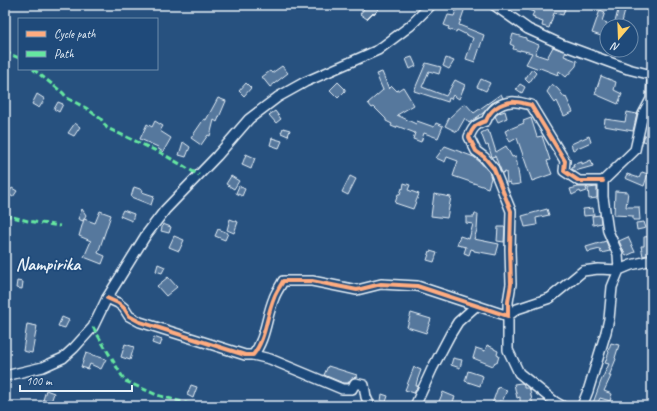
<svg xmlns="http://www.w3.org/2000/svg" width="657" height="411" font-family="Caveat,sans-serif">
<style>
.building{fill:#57789d;stroke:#e8f1f8}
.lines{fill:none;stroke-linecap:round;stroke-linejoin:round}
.minor-casing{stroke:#e8f1f8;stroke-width:12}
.minor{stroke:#1f4a7a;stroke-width:9}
.quiet{stroke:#66e7a1;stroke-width:3;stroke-dasharray:6 3;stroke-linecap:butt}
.cycleway-casing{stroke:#1f4a7a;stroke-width:6}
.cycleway{stroke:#ffac80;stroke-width:4}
.labels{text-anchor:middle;stroke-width:3.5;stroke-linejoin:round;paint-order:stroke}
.quarter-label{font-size:18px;font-weight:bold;fill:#e8f1f8;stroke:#1f4a7a}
</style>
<rect width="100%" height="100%" fill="#27517f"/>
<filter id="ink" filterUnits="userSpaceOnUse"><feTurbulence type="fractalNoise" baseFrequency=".025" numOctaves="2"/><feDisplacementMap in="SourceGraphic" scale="8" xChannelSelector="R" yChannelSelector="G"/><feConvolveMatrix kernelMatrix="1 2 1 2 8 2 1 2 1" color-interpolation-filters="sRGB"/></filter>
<g filter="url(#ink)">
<!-- building -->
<g class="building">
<path d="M367,5H375L379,9L374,14L373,13L367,19L360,14Z"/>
<path d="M458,5H466L459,25L484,35L475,62L466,59L473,38L457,30L456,32L448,29L449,27L444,25L448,15L454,16Z"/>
<path d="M530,5H566L563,15L554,13L549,28L542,26L543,22L534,19L535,17L532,16L534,12L528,10Z"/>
<path d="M619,6L626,7L621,26H614Z"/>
<path d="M600,10L605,12L602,21L607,23V38L592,33Z"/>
<path d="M513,34L526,38V40L539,45L535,54L547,58L553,47L566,52L564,56L577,61L576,66L566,77L559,71L558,75L540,68L539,69L526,64L532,53L520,50V51L513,49L514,46L510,44Z"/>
<path d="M412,57L416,66L410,69L406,59Z"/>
<path d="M446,58L454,61L449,69L443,66Z"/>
<path d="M426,63L441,67L439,74L429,71L422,87L446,96L455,80L465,85L459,99L453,95L451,99L449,98L448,102L414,91Z"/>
<path d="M282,66L288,73L270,87L262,77L270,71L272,73Z"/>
<path d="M532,69L536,73L529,83L525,79Z"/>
<path d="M382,72L389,89L392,86L397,91L403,87L414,105L397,115L416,124L417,121L434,127L436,123L443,126L438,138L424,133L421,142L413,139L415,133L397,126L396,128L391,126L392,124L386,121V119L374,107L372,108L368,103L383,90L376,74Z"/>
<path d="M601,76L616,82L614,90L622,94L618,104L595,94Z"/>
<path d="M481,79L490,83L486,91L477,87Z"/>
<path d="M338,82L345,89V91L338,98L330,90Z"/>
<path d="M246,83L251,88L244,96L239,91Z"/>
<path d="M520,84L525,87L522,93L516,89Z"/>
<path d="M552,84L558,89L565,98L566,97L573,112L564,116L557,101L555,103L547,92Z"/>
<path d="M37,94L45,99L39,108L32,104Z"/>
<path d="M501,94L503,98L492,103L483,113L469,123L465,118L457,132L445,126L449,118L465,103L474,113Z"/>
<path d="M218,98L226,101L217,122L214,120L210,136L208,135L201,145L191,138L204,119L206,120Z"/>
<path d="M58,102L63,104L59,112L54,109Z"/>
<path d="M275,111L281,119L276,123L269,115Z"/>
<path d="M505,111L507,118L498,122L495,116L499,113Z"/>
<path d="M627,112L637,114L633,131L604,126L605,119L625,122Z"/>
<path d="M531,118L537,137L542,136L550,160L547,161L552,174L532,181L517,138L510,142L505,131L524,123L523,121Z"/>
<path d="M155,121L163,126L160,131L171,138L163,152L157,148L158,147L140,139L147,124L152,127Z"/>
<path d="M75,123L80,127L74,136L68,133Z"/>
<path d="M283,128L290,130L288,136L281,133Z"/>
<path d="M487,130L488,133H490L496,152L506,146L512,157L516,156L520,184L512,185L510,184V182L507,183L506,172L502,173L495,156L492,157L488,145L486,146L481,133Z"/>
<path d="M645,135L652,137V143L643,141Z"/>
<path d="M589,136L591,142L573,150L571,144Z"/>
<path d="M272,138L282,141L279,148L270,145Z"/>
<path d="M183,142L190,147L186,157L179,155Z"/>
<path d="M445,146L474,157L480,162L489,172L491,178L488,188L453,176L458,161L447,157L445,162L436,158Z"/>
<path d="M246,154L255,158L251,169L242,165Z"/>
<path d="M591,160L593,166L575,171L572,169V167H574L573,164L582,162V164Z"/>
<path d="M642,172L648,174L644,186L625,178L627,174L639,178Z"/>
<path d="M231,176L239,181L234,189L226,184Z"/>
<path d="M350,176L356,179L348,195L342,192Z"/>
<path d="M404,183L410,185L408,190L419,194L413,209L395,203L398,194H400L402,188L403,189Z"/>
<path d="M239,186L245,189L242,196L236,193Z"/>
<path d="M134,187L143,190L142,192L154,196L151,205L131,197Z"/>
<path d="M578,187H588L586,188L587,191L581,193L580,191L572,195L570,189Z"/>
<path d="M597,187V198L589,199L588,188Z"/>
<path d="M12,188L17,191L13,197L8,194Z"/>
<path d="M615,191L628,192L626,207H639L640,220H633V216L614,215Z"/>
<path d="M434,194L451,197L447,218L431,216Z"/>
<path d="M593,208L594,215L584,216L583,209Z"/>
<path d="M82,209L86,215L83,221L78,219Z"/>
<path d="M547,209L549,215L536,218L537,225L525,227L522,216Z"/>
<path d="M123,210L134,214L132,221L120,216Z"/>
<path d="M100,211L111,215L98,253L105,256L102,264L84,257L91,241L79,236L84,219L95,223Z"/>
<path d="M475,214H478L477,230L474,239L499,244L496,255L474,251V250L471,249L469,255L464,253L466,247L457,245L460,236L469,239L473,224L466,223V217H474Z"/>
<path d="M600,215L601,223L593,225L592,216Z"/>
<path d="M230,219L238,222L234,233L227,230Z"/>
<path d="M644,222L646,228L637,230L636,223Z"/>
<path d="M163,224L171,227L169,233L161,231Z"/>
<path d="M498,227H505L504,242L497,241Z"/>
<path d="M218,229L228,233L225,240L215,236Z"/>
<path d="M174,236L184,240L179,251L169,247Z"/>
<path d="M652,236V254L643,256L641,246H644V237Z"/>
<path d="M628,237L635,252L626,256L619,241Z"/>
<path d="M606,241L610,251L601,253L600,249L588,252L586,247Z"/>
<path d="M430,251L437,253L434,262L427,260Z"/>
<path d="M158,264L165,267L162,273L156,271Z"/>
<path d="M168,277L177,287L166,296L157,286Z"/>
<path d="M17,281L23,282L22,289L16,288Z"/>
<path d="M411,313L431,319L426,333L407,327Z"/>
<path d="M62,317L69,320L65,328L58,326Z"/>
<path d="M27,324L37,326L32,353L23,351Z"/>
<path d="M154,337L162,340L160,346L152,343Z"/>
<path d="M611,343L619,345L615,358L616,359L609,376H611L604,391L612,394L610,401L600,398L597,405L593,403L601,381L609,364L605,363L609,352L608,351Z"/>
<path d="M125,344L134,347L130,360L121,357Z"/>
<path d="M487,345L494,348V349L498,351L497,355L499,356L497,363L495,362L493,366L473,358L476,348L485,351Z"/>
<path d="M86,353L106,359L101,369L90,364L88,369L81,367Z"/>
<path d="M453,358L462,360L460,368L451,365Z"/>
<path d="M328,366L357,375L356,377L351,379L348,383H343L324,375Z"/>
<path d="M414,367L421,370L417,381L416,386H418L414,393L405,390Z"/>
<path d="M468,371L483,376L480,386L465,381Z"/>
<path d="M521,383L524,384V388H528L530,390L533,406H520V397L517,398L514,384Z"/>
<path d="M191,385L197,387L193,398L187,395Z"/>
<path d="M498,387L507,390L502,402L499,401L497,406L492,404Z"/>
<path d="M46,390L54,393L51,402L43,400Z"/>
<path d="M443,392L455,397L451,406H437Z"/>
<path d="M382,394L388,396L386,402L381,401Z"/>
</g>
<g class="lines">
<!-- minor casing -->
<g class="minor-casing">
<g id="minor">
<path d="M494,5L528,29L563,45L628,69L652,75"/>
<path d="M107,298L118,303L124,308L129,316L140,322L245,355H253C266,339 266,317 274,298C276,292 280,287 283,281H312L357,290L381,284L417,286L508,316V302L511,284L510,249L511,211L494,169L484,157L476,151L469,137C473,127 476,124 486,121C490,110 500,103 511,102C517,101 525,104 531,105L565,161L564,171L579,181H603"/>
<path d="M253,355L270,359L342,389H352L355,383L364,385L366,397L370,406"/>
<path d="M5,376L43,367L63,358L74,348L93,327L107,298L146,235L165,210L217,156L249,119L278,97L305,82L378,50L410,26L431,5"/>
<path d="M415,406L432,369L450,335L458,322L476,306"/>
<path d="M562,406L555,402L519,373L508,350V316L517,309L550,298L583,271L598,269L619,270L618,254L608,231L603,197V181L635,150L643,114L651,99L652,81"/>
<path d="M582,406L588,391L606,332L609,319L612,287L619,270L631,265L652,260"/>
</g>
</g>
<!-- minor -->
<use href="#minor" class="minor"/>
<!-- quiet -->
<g class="quiet">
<path d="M5,52L19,58"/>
<path d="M33,69L63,93L67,98L86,108L101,119L107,128L161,153L199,175"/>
<path d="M5,215L28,221L60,226"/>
<path d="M93,327L125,381L157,395L197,406"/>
</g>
<!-- cycleway casing -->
<g class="cycleway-casing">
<path id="cycleway" d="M107,298L118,303L124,308L129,316L140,322L245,355H253C266,339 266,317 274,298C276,292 280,287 283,281H312L357,290L381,284L417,286L508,316V302L511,284L510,249L511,211L494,169L484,157L476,151L469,137C473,127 476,124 486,121C490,110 500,103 511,102C517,101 525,104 531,105L565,161L564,171L579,181H603"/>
</g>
<!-- cycleway -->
<use href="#cycleway" class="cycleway"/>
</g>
</g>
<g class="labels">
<!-- quarter labels -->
<g class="quarter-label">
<text x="48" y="270">Nampirika</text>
</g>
</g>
<!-- margin -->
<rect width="657" height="411" fill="none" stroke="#1f4a7a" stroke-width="20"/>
<rect x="10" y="10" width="637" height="391" fill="none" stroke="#e8f1f8" stroke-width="1.5" filter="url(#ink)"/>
<!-- legend -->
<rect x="18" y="18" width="140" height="52" fill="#1f4a7a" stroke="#6f8dac"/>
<rect x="26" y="31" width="20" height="6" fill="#ffac80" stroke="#6f8dac"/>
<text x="54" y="38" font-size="12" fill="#e8f1f8">Cycle path</text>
<rect x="26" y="51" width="20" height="6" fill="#66e7a1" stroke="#6f8dac"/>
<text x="54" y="58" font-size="12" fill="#e8f1f8">Path</text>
<!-- north arrow -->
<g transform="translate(619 38) rotate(199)"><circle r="19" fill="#1f4a7a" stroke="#6f8dac"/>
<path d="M0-3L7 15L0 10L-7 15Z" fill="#ffd166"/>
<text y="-6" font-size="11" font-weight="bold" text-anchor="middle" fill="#e8f1f8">N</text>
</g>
<!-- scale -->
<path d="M20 385v6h112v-6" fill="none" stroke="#e8f1f8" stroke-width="2"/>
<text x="26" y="385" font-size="12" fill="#e8f1f8" stroke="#1f4a7a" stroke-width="3" paint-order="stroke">100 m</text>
</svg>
